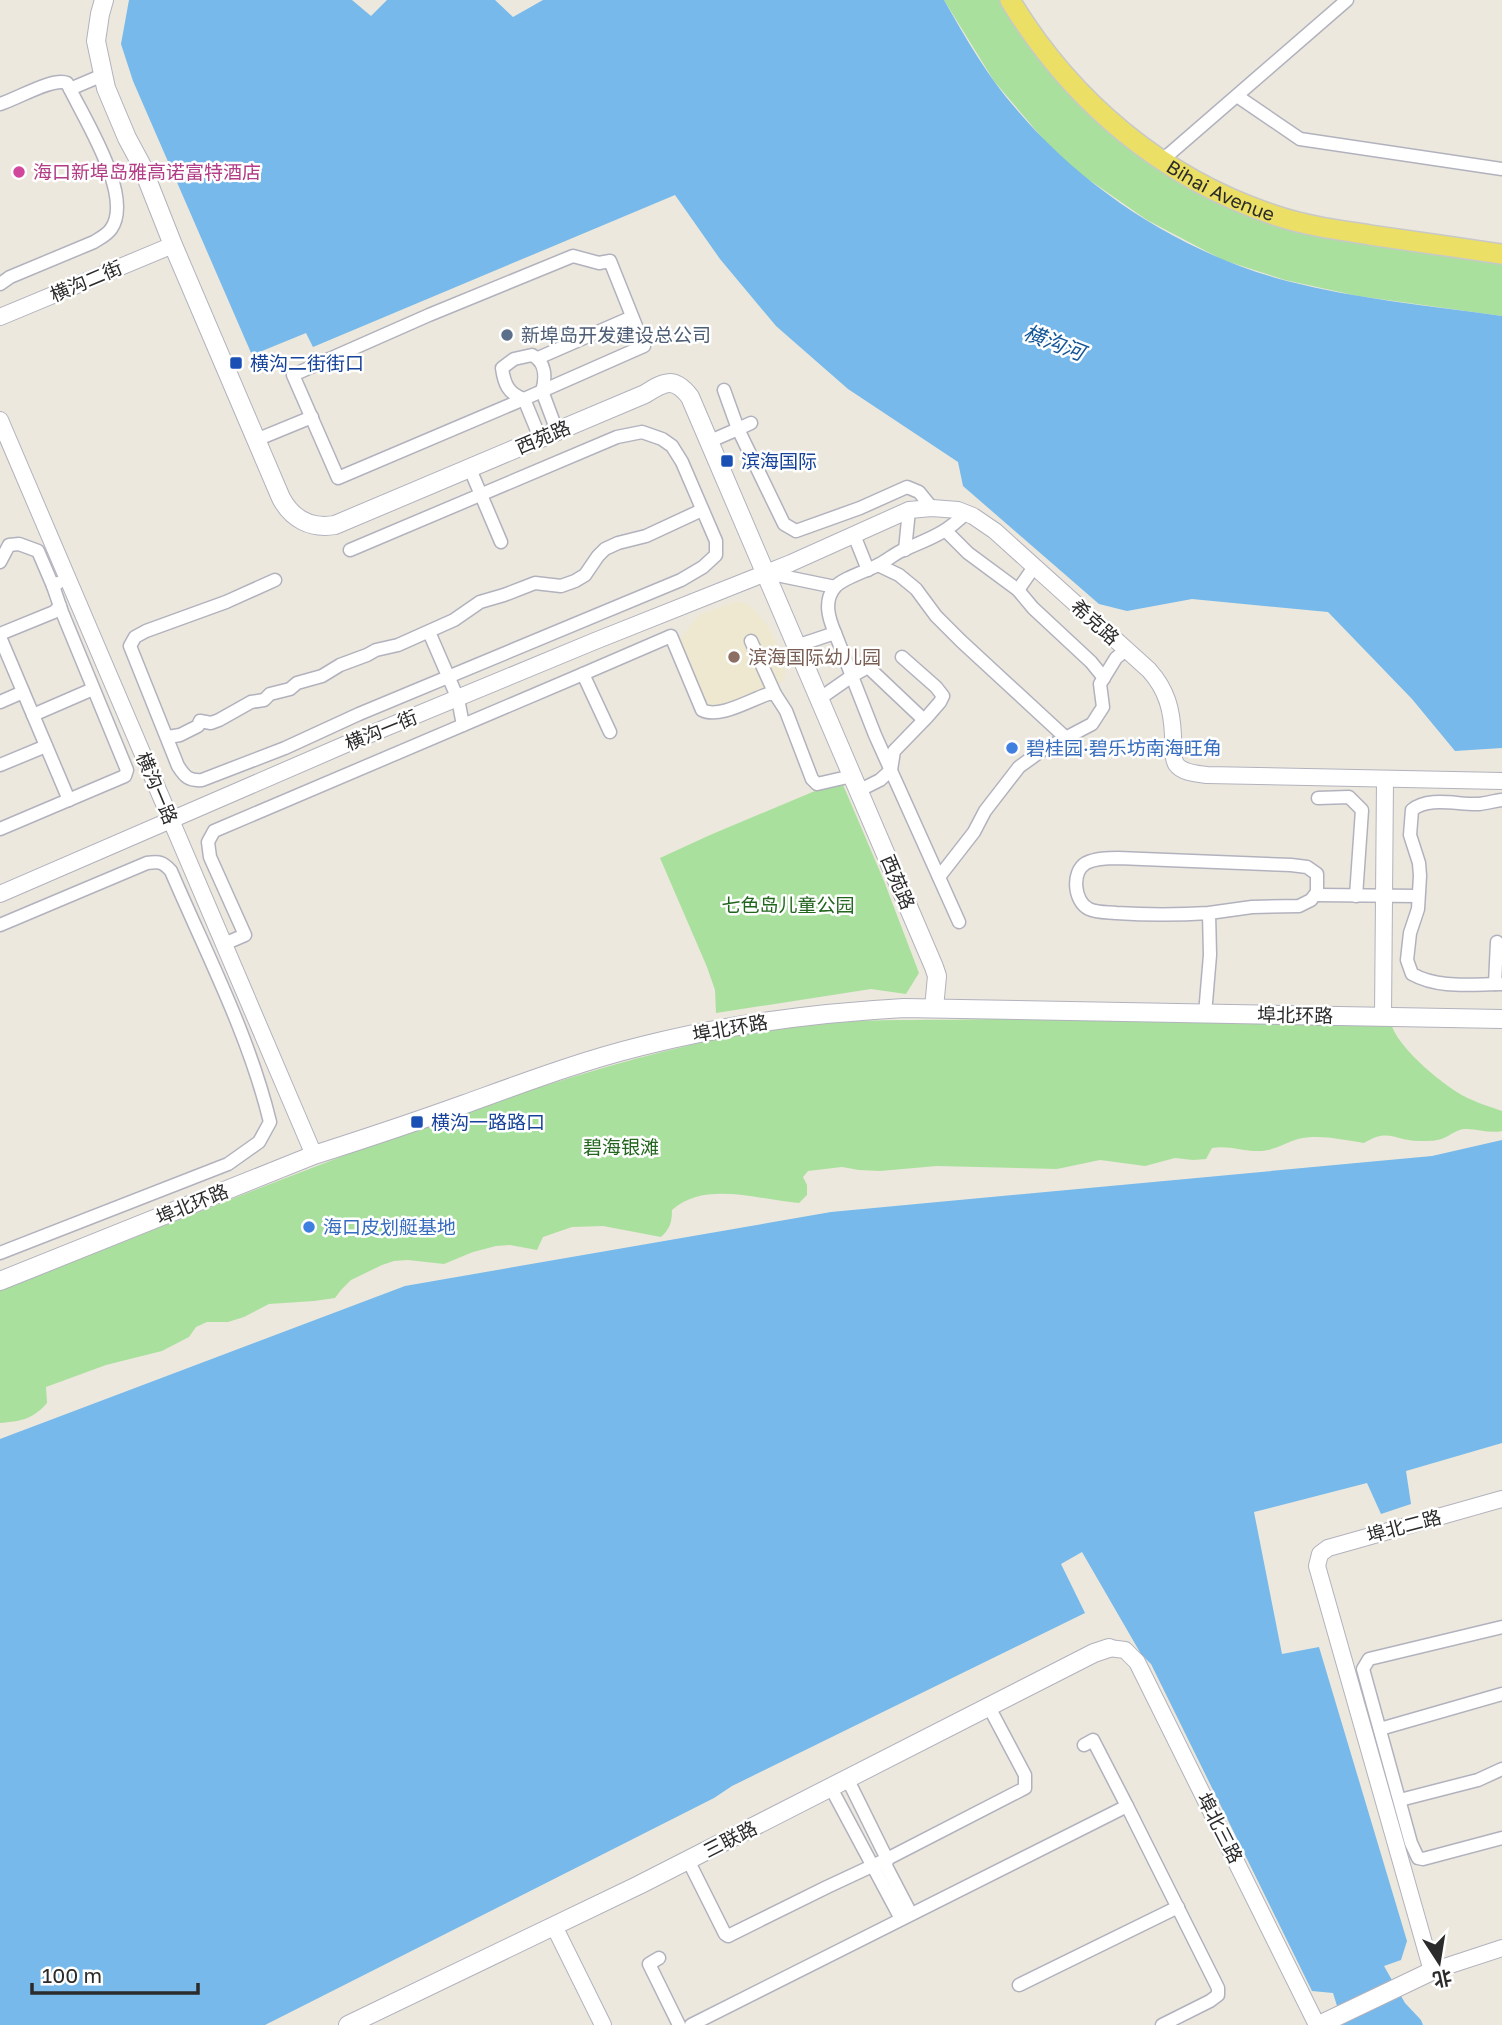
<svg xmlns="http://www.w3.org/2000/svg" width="1502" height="2025" font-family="'Golos Text','Noto Sans SC',sans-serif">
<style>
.education{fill:#ede8cf}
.green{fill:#aae09d}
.water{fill:#76b9ea}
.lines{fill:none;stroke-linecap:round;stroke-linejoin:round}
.minor-casing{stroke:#b2b2be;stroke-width:15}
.tertiary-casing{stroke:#b2b2be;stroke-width:18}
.secondary-casing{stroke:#b2b2be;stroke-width:20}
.primary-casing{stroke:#c8c8c8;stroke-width:22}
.minor{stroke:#fff;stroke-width:12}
.tertiary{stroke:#fff;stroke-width:16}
.secondary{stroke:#fff;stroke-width:18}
.primary{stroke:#ebe065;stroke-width:19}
.hotel-dot{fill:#d1479c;stroke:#fff;stroke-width:2.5}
.service-dot{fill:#5c6f8a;stroke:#fff;stroke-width:2.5}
.transit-dot{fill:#1a4fb4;stroke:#fff;stroke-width:2.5}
.education-dot{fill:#8d6e63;stroke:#fff;stroke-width:2.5}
.shop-dot{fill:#3f7fe0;stroke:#fff;stroke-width:2.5}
.labels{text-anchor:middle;stroke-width:5;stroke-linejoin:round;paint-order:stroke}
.hotel-label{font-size:19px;fill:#b23c85;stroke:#fff;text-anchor:start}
.street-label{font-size:19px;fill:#2b2b2b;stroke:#fff}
.service-label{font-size:19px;fill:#4e5e75;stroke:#fff;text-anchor:start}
.transit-label{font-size:19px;fill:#164399;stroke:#fff;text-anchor:start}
.education-label{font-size:19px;fill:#785e54;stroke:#fff;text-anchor:start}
.shop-label{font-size:19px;fill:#366cbe;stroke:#fff;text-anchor:start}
.park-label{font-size:19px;fill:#22661e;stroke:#fff}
.water-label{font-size:21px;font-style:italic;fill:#135697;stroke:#fff}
</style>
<rect width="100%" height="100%" fill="#ece8de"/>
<!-- education -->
<path class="education" d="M737,601L745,603L753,608L768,626L777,644L786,672L784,680L776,686L721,710L708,707L693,677L682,648L681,638L699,615Z"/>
<!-- green -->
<g class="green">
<path d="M944,0H1012L1064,76L1142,147L1245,204L1502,254V316L1358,296L1285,280L1223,260L1147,220L1072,168L1044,140L994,81Z"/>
<path d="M841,780L884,881L919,973L906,994L871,989L716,1013L715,990L707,967L660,858L710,835Z"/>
<path d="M997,1019L1314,1024L1391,1023C1397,1048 1447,1089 1470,1099C1480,1104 1492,1107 1502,1111V1131C1488,1134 1477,1128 1464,1129C1456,1130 1451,1135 1444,1138C1437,1141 1429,1141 1422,1141C1394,1142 1391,1127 1364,1143C1342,1140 1320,1134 1298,1139C1285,1143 1275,1150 1261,1151C1245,1152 1229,1145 1212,1148L1206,1159L1193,1160L1175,1158L1145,1166L1100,1160L1057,1169L937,1166L880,1171L859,1170L842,1167L808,1171L803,1177L807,1185V1195L799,1203C759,1200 705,1180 672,1210C672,1222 670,1229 661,1237L603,1226L572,1227L543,1237L537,1250L510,1245L496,1246L473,1252L444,1264L408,1260L394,1261L382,1265L351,1280L341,1290L335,1298L314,1301L269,1304L244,1317L228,1322H207L196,1327L189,1337L162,1351L106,1365L46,1387L47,1403C32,1420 21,1421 0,1423V1290C163,1228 324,1159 489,1104C581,1073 674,1045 770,1029C844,1017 922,1021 997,1019Z"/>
</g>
<!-- water -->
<g class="water">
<path d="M129,0H352L371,16L387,0H495L513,17L543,0H944C966,39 988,77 1017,110C1086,191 1184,254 1287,281C1357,299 1430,306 1502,316V748L1455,751L1412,699L1328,612L1192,599L1127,611L1099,604L963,486L958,462L848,389L776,326L720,259L675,195L313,347L306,333L252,355L133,81L121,44Z"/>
<path d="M1502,1140V1443L1406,1471L1411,1504L1381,1514L1367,1483L1254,1512L1282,1654L1319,1647L1407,1941L1401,1960L1384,1966L1405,2003L1421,2020L1423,2025H1343L1333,1993L1312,1991L1151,1664L1141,1654L1082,1552L1061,1564L1085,1613L732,1786L714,1798L265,2025H0V1439L405,1286L831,1212L1432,1156Z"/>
</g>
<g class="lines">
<!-- minor casing -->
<g class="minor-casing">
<g id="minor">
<path d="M1237,96L1300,139L1502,169"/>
<path d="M0,104C17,99 53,77 67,83L70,89"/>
<path d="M1167,156L1347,0"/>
<path d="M0,284L10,277L94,242C100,238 107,235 111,229C134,197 85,120 70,89L103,75"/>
<path d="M532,355C546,362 546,378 542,391L524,399C508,394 504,383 502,368L514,359Z"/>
<path d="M538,358L632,317"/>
<path d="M724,390L738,429L751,423"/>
<path d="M540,438L524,399L338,478L293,375L429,315L573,256L599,263L610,261L644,346L542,391L557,431"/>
<path d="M256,440L312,417"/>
<path d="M708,442L738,429L784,524L796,531L860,508L907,487L919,492L932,508"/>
<path d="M470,469L501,542"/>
<path d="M946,531L968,553L1018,590L1033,608L1091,662L1104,678"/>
<path d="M854,535L868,570"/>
<path d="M905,550L909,510"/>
<path d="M0,562L9,545L19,544L38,551L53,586L58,583"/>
<path d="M878,565L899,575L916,589L936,616L961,641L1065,737"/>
<path d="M767,573L835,587"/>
<path d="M275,580L226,602L146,631L135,637L130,646L178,766C185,777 189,781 202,780L285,748L359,714L681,580L703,567L716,555V541L682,462L672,446L662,439L642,432L617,437L350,550"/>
<path d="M1018,590L1034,567"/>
<path d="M429,632L458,699L463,725"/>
<path d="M835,633C829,619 823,601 835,587C843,578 867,571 878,565C886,561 893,555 901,551C928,539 944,535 966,513"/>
<path d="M0,634L54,612L60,606"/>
<path d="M0,637L33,715L93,689"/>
<path d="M751,641L775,694"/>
<path d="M796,646L835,633L875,735L959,922"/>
<path d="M819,699L852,676L868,667L924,720"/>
<path d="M0,702L23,692"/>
<path d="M33,715L69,800"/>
<path d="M610,732L583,674L671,636L702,710C719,719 750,700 768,694H775L786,711L812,779L817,784L852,776"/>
<path d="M168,737L180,735L198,726L200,721L211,723L219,720L251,702L264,700L270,694L290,689L297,683L322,676L340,665L367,655L376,650L398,645L454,620L480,602L504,595L535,583L561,586L575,581L585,575L598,556L605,549L618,543L646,536L702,510"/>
<path d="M1149,748L1173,746"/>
<path d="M0,765L46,746"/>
<path d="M858,791L880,780L891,770L894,751L927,717L940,702L943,696L936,687L902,657"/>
<path d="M1318,798L1349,797L1362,810L1356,896"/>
<path d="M1502,800C1494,801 1487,803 1479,804C1458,805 1429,796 1412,810L1410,835L1419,863L1420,876L1418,909L1410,933L1407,960L1412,974C1439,989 1472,984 1502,984"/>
<path d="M0,829L125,776L127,770L62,612L53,586"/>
<path d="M939,877L974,832L985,811L1019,767L1041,751L1092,724L1103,707L1100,684L1116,658L1126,650"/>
<path d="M1316,895L1418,896"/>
<path d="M0,925L147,863C159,861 163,862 171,871C206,953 249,1035 270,1122L259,1142L228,1164L0,1253"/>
<path d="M224,944L245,935L210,857L208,842L214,831L583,674"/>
<path d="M1495,984L1497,942"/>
<path d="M1205,1014L1210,955L1209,913C1178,915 1147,915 1116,913C1109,912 1097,913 1089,909C1074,902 1071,872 1086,863C1096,858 1108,858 1118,858L1291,865L1307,867L1317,874V892L1311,900L1299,906L1252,907L1209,913"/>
<path d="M1502,1627L1369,1659L1363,1669L1411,1843L1418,1858L1423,1859L1502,1838"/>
<path d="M1380,1729L1502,1694"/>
<path d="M1084,1745L1093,1740L1127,1806"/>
<path d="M848,1780L887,1859L886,1866L911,1914"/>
<path d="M831,1788L901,1919"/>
<path d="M1400,1800L1478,1780L1502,1769"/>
<path d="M688,1860L725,1934L728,1936L827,1887L887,1859L1025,1788V1775L989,1707"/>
<path d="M659,1958L649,1964L679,2025"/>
<path d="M1019,1985L1178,1907"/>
<path d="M691,2025L1127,1806L1218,1988V1995L1210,2001L1162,2025"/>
</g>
</g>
<!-- tertiary casing -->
<g class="tertiary-casing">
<g id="tertiary">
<path d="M0,317L173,245"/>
<path d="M0,420L314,1155"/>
<path d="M0,894L344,745L595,641L791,563L909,510L932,508L958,510L973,516L995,531L1149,670C1167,690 1172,710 1173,736C1173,744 1172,757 1176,764C1182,773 1198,774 1207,775L1502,781"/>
<path d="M1383,1016L1385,780"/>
<path d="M1502,1499L1328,1548L1320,1554L1317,1566L1432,1971L1502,1948"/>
<path d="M1109,1648L1125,1650L1137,1662L1317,2025"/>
<path d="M554,1926L603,2025"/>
</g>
</g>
<!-- secondary casing -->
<g class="secondary-casing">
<g id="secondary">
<path d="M104,0L100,14L96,41L106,88L127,138L141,164L173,245L281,498C292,519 311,529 335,525L645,394C664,382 674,376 690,397L934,967L937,976L934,1008"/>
<path d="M0,1281L314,1155C364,1139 415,1122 465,1104C523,1083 581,1061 642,1046C728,1024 815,1013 904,1008L1502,1019"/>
<path d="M348,2025L639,1885L1094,1653L1109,1648"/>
<path d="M1319,2025L1432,1971"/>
</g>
</g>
<!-- primary casing -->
<g class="primary-casing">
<g id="primary">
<path id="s1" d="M1010,0C1071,101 1163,179 1277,216C1307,226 1339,230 1370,235C1414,241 1458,248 1502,254"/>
</g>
</g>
<!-- minor -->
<use href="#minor" class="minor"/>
<!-- tertiary -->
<use href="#tertiary" class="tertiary"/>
<!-- secondary -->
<use href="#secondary" class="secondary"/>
<!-- primary -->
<use href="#primary" class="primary"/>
</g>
<!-- markers -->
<circle class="hotel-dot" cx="19" cy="172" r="7"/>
<circle class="service-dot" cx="507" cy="335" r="7"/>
<g class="transit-dot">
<rect x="229" y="356" width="14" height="14" rx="3.5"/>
<rect x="720" y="454" width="14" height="14" rx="3.5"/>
<rect x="410" y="1115" width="14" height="14" rx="3.5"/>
</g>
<circle class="education-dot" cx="734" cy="657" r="7"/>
<g class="shop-dot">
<circle cx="1012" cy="748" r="7"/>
<circle cx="309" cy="1227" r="7"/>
</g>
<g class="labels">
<!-- hotel labels -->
<g class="hotel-label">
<text x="33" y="179">海口新埠岛雅高诺富特酒店</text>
</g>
<!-- street labels -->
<g class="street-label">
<text dy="7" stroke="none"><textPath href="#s1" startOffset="289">Bihai Avenue</textPath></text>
<text transform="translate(86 281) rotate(-23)" y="7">横沟二街</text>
<text transform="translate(543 437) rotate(-23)" y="7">西苑路</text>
<text transform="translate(1095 622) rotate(42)" y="7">希克路</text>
<text transform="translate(381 730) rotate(-22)" y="7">横沟一街</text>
<text transform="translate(157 788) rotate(67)" y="7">横沟一路</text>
<text transform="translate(898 882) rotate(67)" y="7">西苑路</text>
<text transform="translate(1295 1015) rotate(1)" y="7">埠北环路</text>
<text transform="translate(730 1028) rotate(-10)" y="7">埠北环路</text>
<text transform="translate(192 1204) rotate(-22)" y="7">埠北环路</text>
<text transform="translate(1404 1526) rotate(-15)" y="7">埠北二路</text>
<text transform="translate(1220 1828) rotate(63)" y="7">埠北三路</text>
<text transform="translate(730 1839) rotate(-27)" y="7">三联路</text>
</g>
<!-- service labels -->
<g class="service-label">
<text x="521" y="342">新埠岛开发建设总公司</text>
</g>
<!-- transit labels -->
<g class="transit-label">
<text x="250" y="370">横沟二街街口</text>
<text x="741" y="468">滨海国际</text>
<text x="431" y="1129">横沟一路路口</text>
</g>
<!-- education labels -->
<g class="education-label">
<text x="748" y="664">滨海国际幼儿园</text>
</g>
<!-- shop labels -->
<g class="shop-label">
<text x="1026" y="755">碧桂园·碧乐坊南海旺角</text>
<text x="323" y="1234">海口皮划艇基地</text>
</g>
<!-- park labels -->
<g class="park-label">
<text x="788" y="912">七色岛儿童公园</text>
<text x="621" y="1154">碧海银滩</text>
</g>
<!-- water labels -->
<g class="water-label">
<text transform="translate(1054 343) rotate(21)" y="7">横沟河</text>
</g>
</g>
<!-- north arrow -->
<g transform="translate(1439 1962) rotate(168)" stroke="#ffffff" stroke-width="5" paint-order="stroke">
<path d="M0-5L12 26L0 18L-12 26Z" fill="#2b2b2b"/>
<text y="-10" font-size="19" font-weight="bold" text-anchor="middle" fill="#2b2b2b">北</text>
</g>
<!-- scale -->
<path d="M32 1983v10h166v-10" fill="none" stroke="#2b2b2b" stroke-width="3.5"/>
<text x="42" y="1983" font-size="21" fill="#2b2b2b" stroke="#ffffff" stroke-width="5" paint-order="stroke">100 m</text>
</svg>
